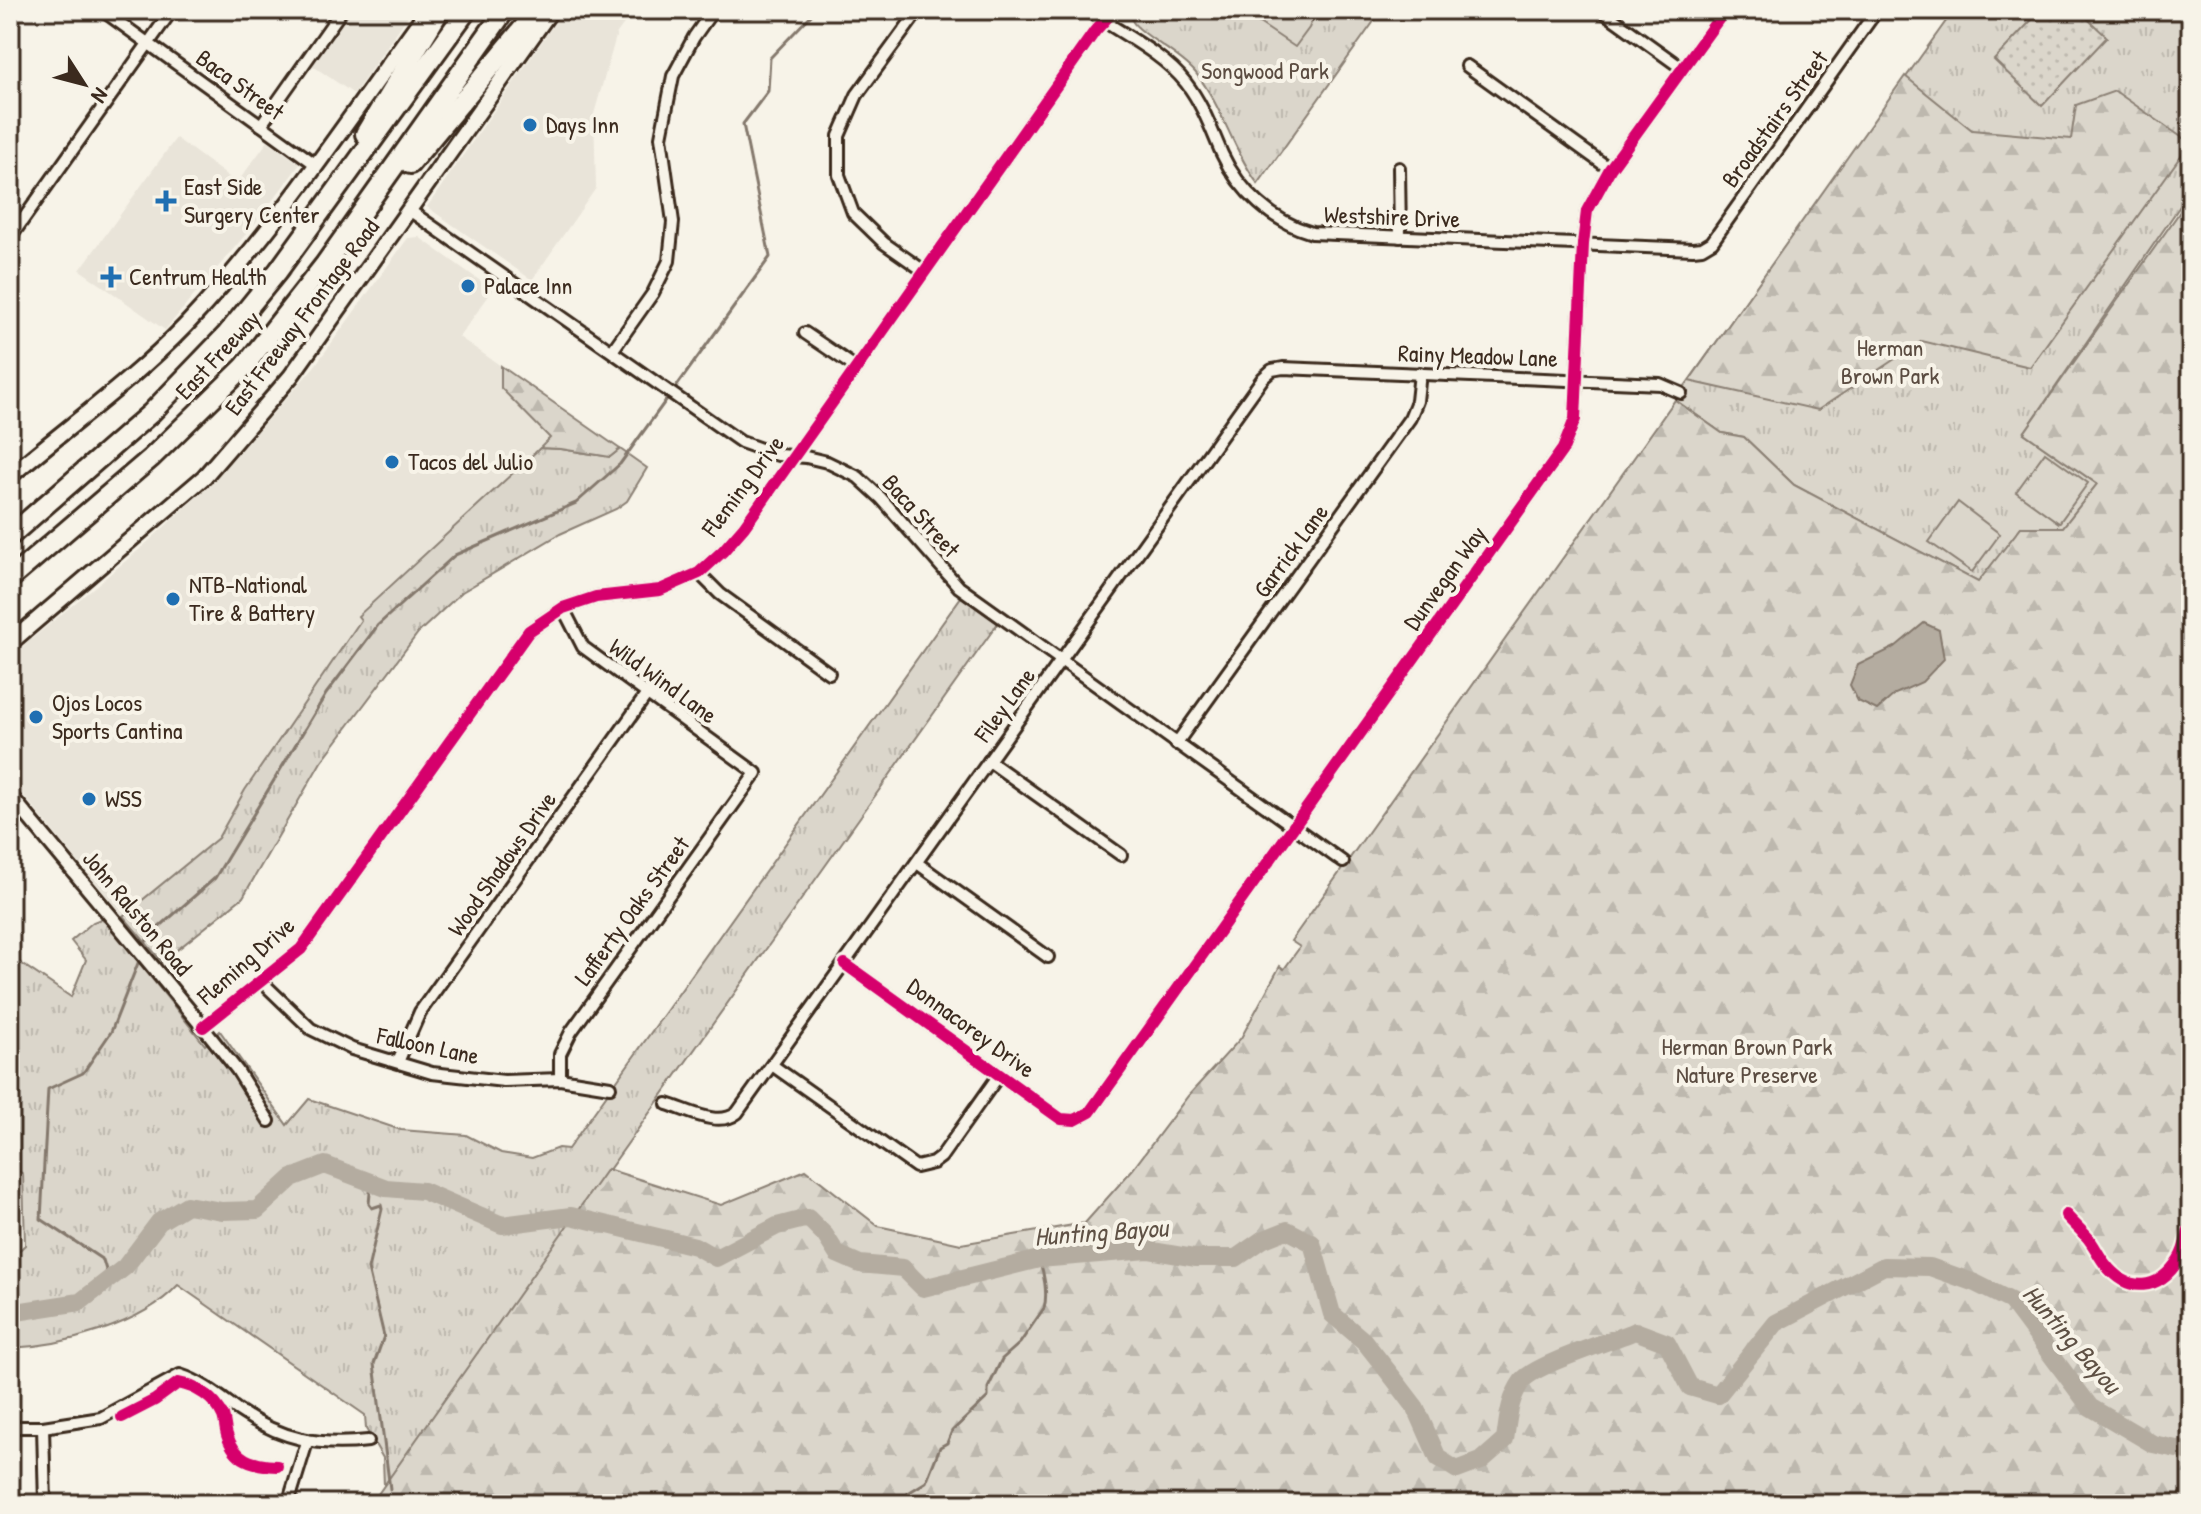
<svg xmlns="http://www.w3.org/2000/svg" width="2201" height="1514" font-family="'Patrick Hand',sans-serif">
<style>
.built{fill:#e9e4d9}
.grass{fill:url(#grass-tufts);stroke:#8b8074;stroke-width:2}
.forest{fill:url(#forest-firs);stroke:#8b8074;stroke-width:2}
.garden{fill:url(#garden-dots);stroke:#8b8074;stroke-width:2}
.pitch{fill:#dbd6cb;stroke:#8b8074;stroke-width:2}
.water{fill:#b4aca0;stroke:#84786c;stroke-width:2}
.lines{fill:none;stroke-linecap:round;stroke-linejoin:round}
.stream{stroke:#84786c;stroke-width:3}
.river{stroke:#b4aca0;stroke-width:18}
.minor-casing{stroke:#3b2a1e;stroke-width:16}
.tertiary-casing{stroke:#3b2a1e;stroke-width:18}
.secondary-casing{stroke:#3b2a1e;stroke-width:20}
.motorway-casing{stroke:#3b2a1e;stroke-width:24}
.minor{stroke:#f7f3e8;stroke-width:10}
.tertiary{stroke:#f7f3e8;stroke-width:12}
.secondary{stroke:#f7f3e8;stroke-width:14}
.motorway{stroke:#f7f3e8;stroke-width:18}
.cycleway-casing{stroke:#f7f3e8;stroke-width:17}
.cycleway{stroke:#d6006c;stroke-width:12}
.poi-dot{fill:#1f6fb2;stroke:#f7f3e8;stroke-width:3}
.labels{text-anchor:middle;stroke-width:8;stroke-linejoin:round;paint-order:stroke}
.park-label{font-size:24px;fill:#5b4c41;stroke:#f7f3e8}
.street-label{font-size:24px;fill:#3b2a1e;stroke:#f7f3e8}
.poi-label{font-size:24px;fill:#3b2a1e;stroke:#f7f3e8;text-anchor:start}
.water-label{font-size:26px;font-style:italic;fill:#5f5145;stroke:#f7f3e8}
</style>
<defs>
<pattern id="grass-tufts" width="24" height="20" patternUnits="userSpaceOnUse" patternTransform="scale(2)"><rect width="24" height="20" fill="#dbd6cb"/><path d="M3 7l-1-3M5 7V3M7 7l1-3M15 17l-1-3M17 17v-4M19 17l1-3" fill="none" stroke="#bdb8ae"/></pattern>
<pattern id="forest-firs" width="22" height="20" patternUnits="userSpaceOnUse" patternTransform="scale(2)"><rect width="22" height="20" fill="#dbd6cb"/><path d="M5 1l3.5 6h-7zM16 11l3.5 6h-7z" fill="#bdb8ae"/></pattern>
<pattern id="garden-dots" width="8" height="8" patternUnits="userSpaceOnUse" patternTransform="scale(2)"><rect width="8" height="8" fill="#dbd6cb"/><path d="M2 2h.1M6 6h.1" fill="none" stroke="#bdb8ae" stroke-width="1.8" stroke-linecap="round"/></pattern>
</defs>
<rect width="100%" height="100%" fill="#f7f3e8"/>
<filter id="ink" filterUnits="userSpaceOnUse"><feTurbulence type="fractalNoise" baseFrequency=".0125" numOctaves="2"/><feDisplacementMap in="SourceGraphic" scale="16" xChannelSelector="R" yChannelSelector="G"/><feConvolveMatrix kernelMatrix="1 2 1 2 8 2 1 2 1" color-interpolation-filters="sRGB"/></filter>
<g filter="url(#ink)">
<!-- built -->
<g class="built">
<path d="M349,10H412L354,94L310,64Z"/>
<path d="M564,10H634L617,33L594,114L596,188L532,280L427,207Z"/>
<path d="M176,138L237,183L268,141L300,164L257,221L165,330L80,270Z"/>
<path d="M419,237L493,290L459,337L501,366V388L550,438L358,615L361,620L245,790L218,838L123,916L10,779V657L140,549L211,484L314,367L408,238Z"/>
</g>
<!-- grass -->
<g class="grass">
<path d="M1129,10H1382L1258,184C1232,149 1222,105 1195,72C1180,54 1140,34 1133,22C1131,18 1130,14 1129,10Z"/>
<path d="M1954,10H2191V190L2024,433L2097,484L2063,527H2021L1979,583L1794,485L1744,437L1722,433L1675,400Z"/>
<path d="M540,448L561,449L610,457L620,449L647,468L627,501L616,509L560,534L462,592L418,633L321,762L243,897L162,962L123,916L218,838L245,790L361,620L358,616Z"/>
<path d="M961,597L998,623L384,1486L383,1458L366,1429L365,1415L178,1285C142,1325 62,1346 10,1348V1259L25,1245L23,1174L10,1165V956L71,997L86,960L71,941L93,922L101,919L109,925L205,1045L220,1031L287,1125L309,1099L401,1130L466,1135L501,1153L532,1158L558,1148L568,1149Z"/>
</g>
<!-- forest -->
<g class="forest">
<path d="M1905,76L1972,130L2071,139L2076,105L2115,91L2190,143L2030,367L1922,341L1818,410L1689,381Z"/>
<path d="M2191,196V1504H371L607,1169L721,1205L806,1170L878,1226L961,1244L1085,1223L1133,1169L1188,1096L1241,1038L1280,966L1284,969L1300,947L1291,941L1675,400L1722,433L1744,437L1794,485L1978,582L2021,527H2063L2097,484L2024,433Z"/>
<path d="M501,366L620,449L610,457L561,449L540,448L550,438L501,388Z"/>
</g>
<!-- garden -->
<path class="garden" d="M2041,10H2078L2107,37L2042,106L1994,60Z"/>
<!-- pitch -->
<g class="pitch">
<path d="M1240,10H1317L1309,28L1295,47Z"/>
<path d="M2045,452L2088,483L2059,523L2016,492Z"/>
<path d="M1958,502L2000,534L1972,572L1929,542Z"/>
</g>
<!-- water -->
<path class="water" d="M1924,623L1939,630L1944,659L1922,682L1895,694L1877,710L1858,701L1850,685L1858,665L1895,647Z"/>
<g class="lines">
<!-- stream -->
<g class="stream">
<path d="M674,390L770,257L743,124L768,91L770,58L816,10"/>
<path d="M144,947L148,937L215,878L326,694L378,625L455,555L576,503L620,464L669,396"/>
<path d="M371,1182L369,1204L372,1208L381,1205L382,1209L368,1269L384,1336L374,1364L390,1489"/>
<path d="M109,1280L103,1260L41,1219L48,1089L83,1073L111,1032L140,958"/>
<path d="M909,1504L908,1493L926,1482L940,1447L947,1443L952,1431L988,1397V1388L1002,1359L1020,1343L1044,1308C1048,1294 1044,1273 1039,1259"/>
</g>
<!-- river -->
<path class="river" d="M10,1313L80,1302L125,1267L159,1222L187,1205L222,1211L257,1210L292,1178L325,1165L386,1188L423,1191L502,1225L571,1216L695,1246L716,1258L777,1226L808,1218L825,1235L837,1254L860,1264L903,1268L923,1288L1039,1259L1148,1250L1195,1258H1236L1262,1240L1287,1230L1312,1243L1332,1314L1364,1341L1394,1379L1416,1408L1438,1458L1457,1470L1481,1461L1505,1440C1508,1419 1509,1399 1522,1381C1535,1364 1612,1341 1635,1331L1667,1343L1690,1387L1718,1395L1776,1323L1884,1266L1930,1267L1975,1283L2011,1301L2090,1407L2153,1444L2191,1452"/>
<!-- minor casing -->
<g class="minor-casing">
<g id="minor">
<path d="M102,10L315,164"/>
<path d="M919,10L857,95L839,136V175L853,213L884,243L924,271"/>
<path d="M1087,10C1117,31 1163,53 1186,83C1203,105 1211,129 1222,154C1239,191 1273,222 1312,233L1693,249L1702,248L1712,242L1877,10"/>
<path d="M1601,10L1683,69"/>
<path d="M1467,66L1610,169"/>
<path d="M261,125L342,10"/>
<path d="M1399,168L1400,237"/>
<path d="M409,210L741,442L778,455L806,457L827,462L858,477L881,498L959,587L1343,862"/>
<path d="M10,238L172,10"/>
<path d="M805,333L855,367"/>
<path d="M612,351L653,293L669,261L673,222L661,137L673,76L694,37L713,10"/>
<path d="M699,573L720,594L829,673"/>
<path d="M1176,744L1410,418L1417,401L1420,373"/>
<path d="M989,761L1121,855"/>
<path d="M917,863L1048,957"/>
<path d="M845,964L1061,1119L1075,1120L1090,1112L1563,449L1575,419L1583,244L1587,211L1610,169L1725,10"/>
<path d="M261,981L311,1029L352,1049L432,1073L504,1081L560,1079L610,1087"/>
<path d="M398,1062L420,1012L647,694"/>
<path d="M772,1065L916,1167L933,1163L941,1157L999,1075"/>
<path d="M560,1079V1054L571,1032L756,773L583,647L563,608"/>
<path d="M667,1104C688,1110 718,1128 737,1113L1263,378L1272,370L1283,368L1660,384L1681,393"/>
<path d="M269,1121L237,1070L203,1027L301,949L529,631L563,608L596,597L660,590L699,573L723,551L744,527L1095,31L1114,10"/>
<path d="M10,1427H43L101,1418L180,1375C202,1382 220,1397 238,1410C280,1439 318,1447 368,1441"/>
<path d="M43,1427L45,1504"/>
<path d="M288,1504L307,1442"/>
</g>
</g>
<!-- tertiary casing -->
<g class="tertiary-casing">
<path id="tertiary" d="M10,795L203,1027"/>
</g>
<!-- secondary casing -->
<g class="secondary-casing">
<g id="secondary">
<path d="M10,476C69,426 132,381 186,325C277,229 350,116 428,10"/>
<path d="M10,643L204,477L291,376L551,10"/>
</g>
</g>
<!-- motorway casing -->
<g class="motorway-casing">
<g id="motorway">
<path d="M365,134L440,10"/>
<path d="M410,164L538,10"/>
<path d="M10,536L151,413L227,334L278,271L467,10"/>
<path d="M10,579L151,458L244,367L325,264L505,10"/>
</g>
</g>
<!-- minor -->
<use href="#minor" class="minor"/>
<!-- tertiary -->
<use href="#tertiary" class="tertiary"/>
<!-- secondary -->
<use href="#secondary" class="secondary"/>
<!-- motorway -->
<use href="#motorway" class="motorway"/>
<!-- cycleway casing -->
<g class="cycleway-casing">
<g id="cycleway">
<path d="M845,964L1061,1119L1075,1120L1090,1112L1563,449L1575,419L1583,244L1587,211L1610,169L1725,10"/>
<path d="M203,1027L301,949L529,631L563,608L596,597L660,590L699,573L723,551L744,527L1095,31L1114,10"/>
<path d="M2066,1215C2073,1223 2081,1230 2088,1238C2094,1245 2098,1255 2105,1264C2128,1294 2159,1291 2179,1259C2186,1248 2187,1235 2191,1223"/>
<path d="M122,1417L155,1400L178,1383C196,1386 215,1398 223,1416C225,1421 225,1429 227,1435C235,1460 252,1465 277,1466"/>
</g>
</g>
<!-- cycleway -->
<use href="#cycleway" class="cycleway"/>
</g>
</g>
<!-- markers -->
<g class="poi-dot">
<circle cx="530" cy="125" r="8"/>
<path d="M162 189h8v8h8v8h-8v8h-8v-8h-8v-8h8z"/>
<path d="M107 265h8v8h8v8h-8v8h-8v-8h-8v-8h8z"/>
<circle cx="468" cy="286" r="8"/>
<circle cx="392" cy="462" r="8"/>
<circle cx="173" cy="599" r="8"/>
<circle cx="36" cy="717" r="8"/>
<circle cx="89" cy="799" r="8"/>
</g>
<g class="labels">
<!-- park labels -->
<g class="park-label">
<text x="1265" y="79">Songwood Park</text>
<text x="1890" y="356">Herman<tspan x="1890" dy="28">Brown Park</tspan></text>
<text x="1747" y="1055">Herman Brown Park<tspan x="1747" dy="28">Nature Preserve</tspan></text>
</g>
<!-- street labels -->
<g class="street-label">
<text transform="translate(240 85) rotate(36)" y="8">Baca Street</text>
<text transform="translate(1775 119) rotate(-54)" y="8">Broadstairs Street</text>
<text transform="translate(1392 217) rotate(2)" y="8">Westshire Drive</text>
<text transform="translate(302 317) rotate(-53)" y="8">East Freeway Frontage Road</text>
<text transform="translate(218 355) rotate(-47)" y="8">East Freeway</text>
<text transform="translate(1478 356) rotate(2)" y="8">Rainy Meadow Lane</text>
<text transform="translate(743 486) rotate(-53)" y="8">Fleming Drive</text>
<text transform="translate(921 516) rotate(48)" y="8">Baca Street</text>
<text transform="translate(1291 551) rotate(-54)" y="8">Garrick Lane</text>
<text transform="translate(1445 578) rotate(-54)" y="8">Dunvegan Way</text>
<text transform="translate(663 681) rotate(36)" y="8">Wild Wind Lane</text>
<text transform="translate(1005 705) rotate(-54)" y="8">Filey Lane</text>
<text transform="translate(502 864) rotate(-55)" y="8">Wood Shadows Drive</text>
<text transform="translate(632 911) rotate(-54)" y="8">Lafferty Oaks Street</text>
<text transform="translate(137 913) rotate(50)" y="8">John Ralston Road</text>
<text transform="translate(246 961) rotate(-41)" y="8">Fleming Drive</text>
<text transform="translate(971 1028) rotate(36)" y="8">Donnacorey Drive</text>
<text transform="translate(428 1046) rotate(12)" y="8">Falloon Lane</text>
</g>
<!-- poi labels -->
<g class="poi-label">
<text x="546" y="133">Days Inn</text>
<text x="184" y="195">East Side<tspan x="184" dy="28">Surgery Center</tspan></text>
<text x="129" y="285">Centrum Health</text>
<text x="484" y="294">Palace Inn</text>
<text x="408" y="470">Tacos del Julio</text>
<text x="189" y="593">NTB-National<tspan x="189" dy="28">Tire &amp; Battery</tspan></text>
<text x="52" y="711">Ojos Locos<tspan x="52" dy="28">Sports Cantina</tspan></text>
<text x="105" y="807">WSS</text>
</g>
<!-- water labels -->
<g class="water-label">
<text transform="translate(1101 1232) rotate(-4)" y="9">Hunting Bayou</text>
<text transform="translate(2072 1339) rotate(49)" y="9">Hunting Bayou</text>
</g>
</g>
<!-- margin -->
<rect width="2201" height="1514" fill="none" stroke="#f7f3e8" stroke-width="40"/>
<rect x="20" y="20" width="2161" height="1474" fill="none" stroke="#3b2a1e" stroke-width="3" filter="url(#ink)"/>
<!-- north arrow -->
<g transform="translate(84 84) rotate(126)" stroke="#f7f3e8" stroke-width="6" paint-order="stroke">
<path d="M0-6L14 30L0 20L-14 30Z" fill="#3b2a1e"/>
<text y="-12" font-size="22" font-weight="bold" text-anchor="middle" fill="#3b2a1e">N</text>
</g>
</svg>
